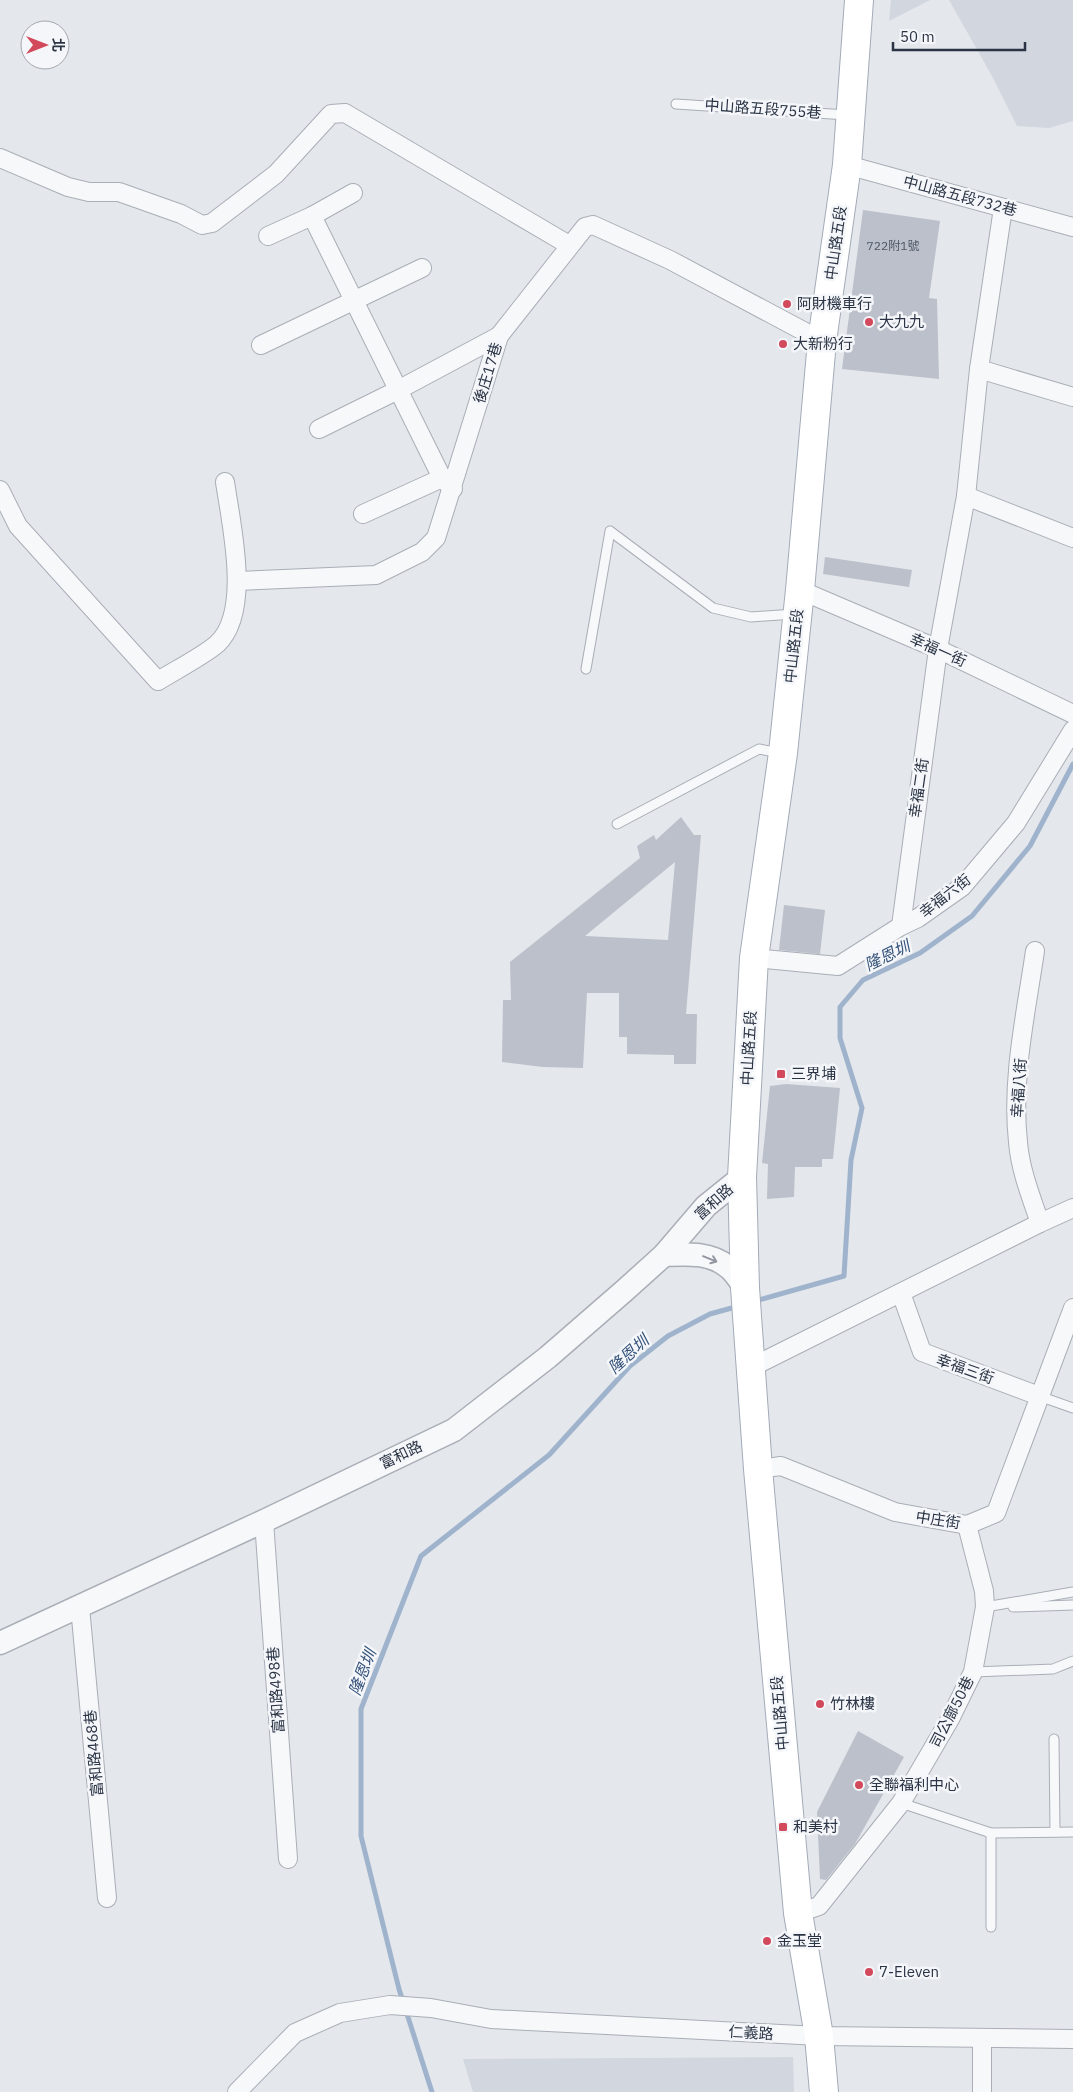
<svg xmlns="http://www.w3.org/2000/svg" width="1073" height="2092" font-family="'IBM Plex Sans','Noto Sans TC',sans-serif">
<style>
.built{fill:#d2d6de}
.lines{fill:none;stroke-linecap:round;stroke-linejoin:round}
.stream{stroke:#9fb4cc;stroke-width:5}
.building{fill:#bbc0ca;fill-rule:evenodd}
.service-casing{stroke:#a9aeb7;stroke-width:11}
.minor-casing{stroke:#a9aeb7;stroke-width:20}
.tertiary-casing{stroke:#a9aeb7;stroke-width:25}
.primary-casing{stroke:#a3abb8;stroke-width:30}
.service{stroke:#f7f8fa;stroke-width:9}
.minor{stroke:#f7f8fa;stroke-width:18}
.tertiary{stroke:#f7f8fa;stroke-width:22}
.primary{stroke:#fff;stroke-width:28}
.oneway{stroke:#9196a0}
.poi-dot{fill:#d1495b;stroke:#f4f6f9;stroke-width:2}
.labels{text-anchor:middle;stroke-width:5;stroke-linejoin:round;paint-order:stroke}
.number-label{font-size:12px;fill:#4f5766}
.street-label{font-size:15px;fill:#2b3445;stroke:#f4f6f9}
.poi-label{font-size:15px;fill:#2b3445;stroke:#f4f6f9;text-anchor:start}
.water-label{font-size:16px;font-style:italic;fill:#34527a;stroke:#f4f6f9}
</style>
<rect width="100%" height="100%" fill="#e4e7ec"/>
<!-- built -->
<g class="built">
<path d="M891,0H930L889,21Z"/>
<path d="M949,0H1073V121L1049,128L1017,126L992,76Z"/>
<path d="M793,2057L794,2092H473L463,2059Z"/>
</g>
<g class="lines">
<!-- stream -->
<g class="stream">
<path d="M755,1301L844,1276L851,1160L862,1108L840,1038V1007L863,980L920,953L972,916L1030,846L1073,764"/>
<path d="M432,2092L399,1989L361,1836V1709L421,1556L549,1455L630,1366L668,1336L710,1314L739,1306"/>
</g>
</g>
<!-- building -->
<g class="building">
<path d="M863,210L940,221L929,298L937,299L939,379L842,369Z"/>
<path d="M825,557L912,570L909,587L823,574Z"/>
<path d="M681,817L694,835H701L686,1014H697L696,1064H674V1055L627,1054V1037H619V993H587L583,1068L543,1067L502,1062L503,1000H511L510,962L640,858L637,846L654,835L656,840ZM675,862L668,940L585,936Z"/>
<path d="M784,905L825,910L820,954L779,950Z"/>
<path d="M786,1084L840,1088L833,1159H822V1167H795L794,1197L767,1199L768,1164L762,1163L770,1086Z"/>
<path d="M858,1731L904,1757L855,1844L826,1880L820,1879L817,1812Z"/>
</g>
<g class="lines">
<!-- service casing -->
<g class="service-casing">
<g id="service">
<path d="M676,104L847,115"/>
<path d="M586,669L610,531L713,608L751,617L794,614"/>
<path d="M617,824L759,749L780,753"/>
<path d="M1039,1396L1073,1408"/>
<path d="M985,1607L1073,1592"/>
<path d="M1013,1607L1073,1605"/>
<path d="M973,1672L1053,1669L1073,1661"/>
<path d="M1054,1739L1055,1832"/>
<path d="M901,1803L991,1833L1073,1832"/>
<path d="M991,1833V1927"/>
</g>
</g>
<!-- minor casing -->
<g class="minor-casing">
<g id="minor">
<path d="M0,158L68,187L89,192H119L181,214L202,225L212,223L276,174L331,114L345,113L569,245"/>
<path d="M847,165L1073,227"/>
<path d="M312,216L442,478L453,489"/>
<path d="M268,236L312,216L353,193"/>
<path d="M261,345L422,268"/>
<path d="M979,369L1073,397"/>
<path d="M319,429L398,390L499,336"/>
<path d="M0,490L18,526L158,681C174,671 203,656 217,644C252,612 231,524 225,482"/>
<path d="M966,496L1073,538"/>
<path d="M363,514L442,478"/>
<path d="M237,581L376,575L422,552L436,538L499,336L585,227L593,225L670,260L822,341"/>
<path d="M800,590L938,649L1073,714"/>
<path d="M901,926L938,649L966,496L979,369L1003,208"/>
<path d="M1035,951C1026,1013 1011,1079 1018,1142C1020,1169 1031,1197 1040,1223"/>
<path d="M754,958L838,966L901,926L918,918L962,887L1016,823L1073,730"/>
<path d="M901,1293L922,1352L1039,1396"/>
<path d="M750,1368L1040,1223L1073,1208"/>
<path d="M758,1469L781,1466L895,1512L967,1525L996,1513L1073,1308"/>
<path d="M264,1521L288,1859"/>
<path d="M80,1607L107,1898"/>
<path d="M798,1913L819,1906L901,1803L950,1719L973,1672L985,1607L984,1591L967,1525"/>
<path d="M982,2038V2092"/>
<path d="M237,2092L295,2033L340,2013L390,2005L431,2008L491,2019L819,2036L1073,2039"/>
</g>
</g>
<!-- tertiary casing -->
<g class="tertiary-casing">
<g id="tertiary">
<path d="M664,1255C686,1254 710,1252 728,1267C735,1272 740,1281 745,1288"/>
<path d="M0,1643L264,1521L454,1430L548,1357L624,1291L664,1255L706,1206L742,1177"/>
</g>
</g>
<!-- primary casing -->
<g class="primary-casing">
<path id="primary" d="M824,2092L819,2036L798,1913L758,1469L745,1288L742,1177L754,958L783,753L800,590L822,341L847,165L859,0"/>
</g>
<!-- service -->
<use href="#service" class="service"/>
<!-- minor -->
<use href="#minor" class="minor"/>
<!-- tertiary -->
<use href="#tertiary" class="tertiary"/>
<!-- primary -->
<use href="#primary" class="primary"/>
</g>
<!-- one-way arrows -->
<defs><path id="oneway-shaft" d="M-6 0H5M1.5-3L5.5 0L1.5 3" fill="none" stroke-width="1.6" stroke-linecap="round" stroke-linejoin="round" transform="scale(1.25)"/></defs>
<use class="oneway" href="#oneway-shaft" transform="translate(710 1259) rotate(22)"/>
<!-- markers -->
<g class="poi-dot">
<circle cx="787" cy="304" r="5"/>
<circle cx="869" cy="322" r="5"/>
<circle cx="783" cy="344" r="5"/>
<rect x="776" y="1069" width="10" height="10" rx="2.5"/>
<circle cx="820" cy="1704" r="5"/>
<circle cx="859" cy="1785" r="5"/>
<rect x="778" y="1822" width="10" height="10" rx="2.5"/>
<circle cx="767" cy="1941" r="5"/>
<circle cx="869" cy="1972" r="5"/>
</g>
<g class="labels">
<!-- number labels -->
<g class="number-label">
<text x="893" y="250">722附1號</text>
</g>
<!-- street labels -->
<g class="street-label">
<text transform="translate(763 109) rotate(4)" y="5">中山路五段755巷</text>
<text transform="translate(960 196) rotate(15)" y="5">中山路五段732巷</text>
<text transform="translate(836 243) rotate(-82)" y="5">中山路五段</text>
<text transform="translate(488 373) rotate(-73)" y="5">後庄17巷</text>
<text transform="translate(794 646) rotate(-84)" y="5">中山路五段</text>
<text transform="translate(938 650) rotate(24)" y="5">幸福一街</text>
<text transform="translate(919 788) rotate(-82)" y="5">幸福二街</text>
<text transform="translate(945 896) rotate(-38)" y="5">幸福六街</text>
<text transform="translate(749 1048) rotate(-87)" y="5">中山路五段</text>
<text transform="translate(1019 1088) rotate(-86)" y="5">幸福八街</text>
<text transform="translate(714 1202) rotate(-42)" y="5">富和路</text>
<text transform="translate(965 1369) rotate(20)" y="5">幸福三街</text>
<text transform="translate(401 1455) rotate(-26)" y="5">富和路</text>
<text transform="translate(938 1520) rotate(9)" y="5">中庄街</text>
<text transform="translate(276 1690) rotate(-94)" y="5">富和路498巷</text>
<text transform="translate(952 1712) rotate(-63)" y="5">司公廍50巷</text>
<text transform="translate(780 1713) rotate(-95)" y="5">中山路五段</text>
<text transform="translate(94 1753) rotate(-95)" y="5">富和路468巷</text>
<text transform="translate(751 2033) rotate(3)" y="5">仁義路</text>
</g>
<!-- poi labels -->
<g class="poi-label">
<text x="797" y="309">阿財機車行</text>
<text x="879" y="327">大九九</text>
<text x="793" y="349">大新粉行</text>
<text x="791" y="1079">三界埔</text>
<text x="830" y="1709">竹林樓</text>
<text x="869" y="1790">全聯福利中心</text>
<text x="793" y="1832">和美村</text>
<text x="777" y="1946">金玉堂</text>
<text x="879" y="1977">7-Eleven</text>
</g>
<!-- water labels -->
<g class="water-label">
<text transform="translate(887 955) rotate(-26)" y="6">隆恩圳</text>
<text transform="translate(628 1354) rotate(-42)" y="6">隆恩圳</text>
<text transform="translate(362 1672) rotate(-69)" y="6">隆恩圳</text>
</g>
</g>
<!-- north arrow -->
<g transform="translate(45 45) rotate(90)"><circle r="24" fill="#f4f6f9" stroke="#a4a8b1"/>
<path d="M0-4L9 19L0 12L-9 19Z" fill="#d1495b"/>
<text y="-8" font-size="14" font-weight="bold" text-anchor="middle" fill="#2b3445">北</text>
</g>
<!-- scale -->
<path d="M893 42v8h132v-8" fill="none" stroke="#2b3445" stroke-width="2.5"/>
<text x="900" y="42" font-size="15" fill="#2b3445" stroke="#f4f6f9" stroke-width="4" paint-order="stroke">50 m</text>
</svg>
